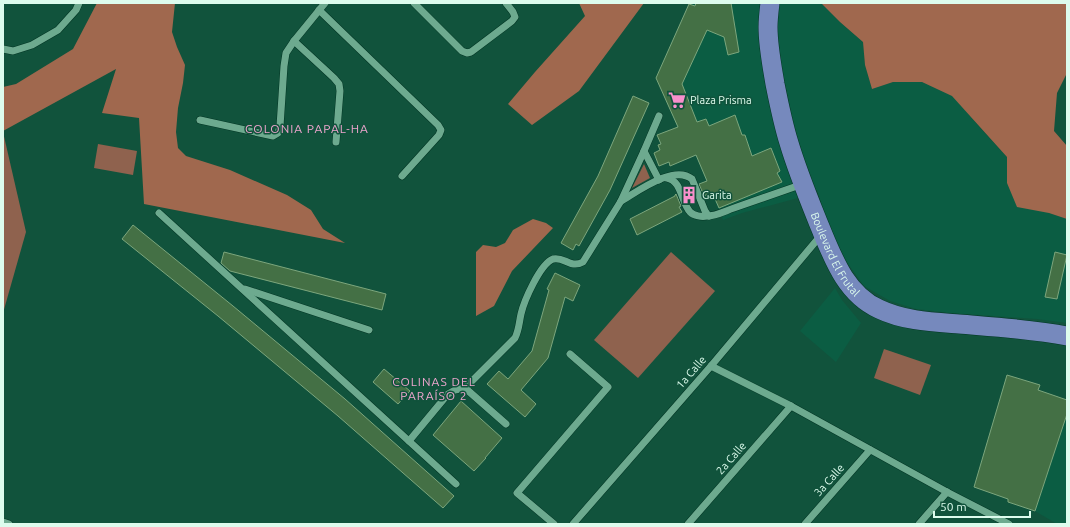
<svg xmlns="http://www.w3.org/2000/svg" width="1070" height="527" font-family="Ubuntu,sans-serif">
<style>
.built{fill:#0b5d43}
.green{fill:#8f624e}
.forest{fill:#a0684e}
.building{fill:#447045;stroke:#7ca67d}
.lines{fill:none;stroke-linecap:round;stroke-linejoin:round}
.minor-casing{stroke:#033625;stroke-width:8}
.major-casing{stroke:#033625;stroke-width:20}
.minor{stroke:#6daa8f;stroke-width:7}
.major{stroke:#7689bd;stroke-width:19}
.labels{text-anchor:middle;stroke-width:3;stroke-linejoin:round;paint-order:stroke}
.poi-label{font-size:11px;fill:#ddfced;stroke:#11533c;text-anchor:start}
.street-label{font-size:11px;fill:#ddfced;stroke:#11533c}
.neighbourhood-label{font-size:12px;letter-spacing:1px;fill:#efa6cf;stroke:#11533c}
</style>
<rect width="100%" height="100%" fill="#11533c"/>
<!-- built -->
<g class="built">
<path d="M690,3H821L840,22L863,42L865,65L872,89L893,82H922L953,96L982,130L1007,157V183L1049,213L1067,219V323L1037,319L951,313L916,309L890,301L864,286L846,261L829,227L817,190L798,198L742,213L723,220L694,152L689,153L656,78Z"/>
<path d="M835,288L842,300L861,323L836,362L800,331Z"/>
<path d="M1067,414V524H1057L1035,511Z"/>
</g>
<!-- green -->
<g class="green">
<path d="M3,132L26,232L3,313Z"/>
<path d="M98,144L137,151L133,175L94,168Z"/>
<path d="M644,164L650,178L632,188Z"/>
<path d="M671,252L715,291L638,378L594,340Z"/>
<path d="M884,349L931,365L920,395L874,378Z"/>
</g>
<!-- forest -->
<g class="forest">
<path d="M97,3H175L172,32L177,47L185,65L183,83L178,108L176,132L178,148L186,156L230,170L287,195L311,210L323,229L345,243L144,204L139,118L102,113L116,69L3,131V87L16,84L73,49Z"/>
<path d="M579,3H644L579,91L532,125L508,104L535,72L585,16Z"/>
<path d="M821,3H1067V73L1057,93L1054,131L1067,146V219L1049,213L1017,207L1007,183V157L952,96L922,82H893L872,89L865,65L863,42L840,22Z"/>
<path d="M533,219L546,223L553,228L512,271L494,306L476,316V252L483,245L496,247L505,243L513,230Z"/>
</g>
<!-- building -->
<g class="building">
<path d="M696,3H731L739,52L728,55L724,37L707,30L682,84L697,122L706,119L709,126L735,115L742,135H745L752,156L771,148L780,171L777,173L782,182L719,208L712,192L704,196L699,184L707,181L696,155L670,166L669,162L659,166L654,153L660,150L658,145L661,144L657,135L678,127L656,78L689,4L695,6Z"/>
<path d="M633,96L649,103L610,190L579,246L576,244L573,250L561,243L598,176Z"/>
<path d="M690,188L695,200L690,202L685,190Z"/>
<path d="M676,194L681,206L679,207L682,212L637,235L630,219L675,196V195Z"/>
<path d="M133,225L233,306L345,399L454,496L443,508L338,416L218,316L122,239Z"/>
<path d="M224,252L386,294L382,310L230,271L221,263Z"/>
<path d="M1055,252L1067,255L1057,299L1045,297Z"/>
<path d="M555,273L580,285L573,301L565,297L548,358L521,390L536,404L525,417L487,384L499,371L508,379L532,351L549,290L547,289Z"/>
<path d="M384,369L410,391L398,404L373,382Z"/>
<path d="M1007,375L1040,385L1038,390L1067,400V414L1035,511L1008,502V499L974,487Z"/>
<path d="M461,401L502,438L485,458H486L474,471L433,435Z"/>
</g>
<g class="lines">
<!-- minor casing -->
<g class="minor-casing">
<g id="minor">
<path d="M414,3L462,51L467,53L471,52L512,21L515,17L513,12L506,3"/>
<path d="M319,10L438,125L441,130L439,135L402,176"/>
<path d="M294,41L334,78L339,84L340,91L336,142"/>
<path d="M3,49L13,51L32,45L58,30L76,10L79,3"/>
<path d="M200,120L273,136L278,133L280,126L284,66L286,53L294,41L325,3"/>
<path d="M644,151L659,180"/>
<path d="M667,178C682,181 681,202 690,212C694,216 702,217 707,216C716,216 725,211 734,208C757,200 780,192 803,184"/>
<path d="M621,201C637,192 674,164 692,179L705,211L707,214L709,216"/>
<path d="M159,213L456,484"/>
<path d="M245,289L369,330"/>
<path d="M711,366L791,406L947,492L1009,524"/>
<path d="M465,388L506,424"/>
<path d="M409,441L448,394L455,390L465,388L515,338C519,330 519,323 521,314C524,301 540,264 553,259C564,256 570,269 583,262L621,201L644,151L659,116"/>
<path d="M3,522L9,524"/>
<path d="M554,524L517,493L608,387L570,354"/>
<path d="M573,524L711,366L822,234"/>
<path d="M688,524L791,406"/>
<path d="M805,524L870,450"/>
<path d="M919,524L947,492"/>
</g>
</g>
<!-- major casing -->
<g class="major-casing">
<g id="major">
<path id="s1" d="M770,3C769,11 768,19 768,27C768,46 772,66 775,84C779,104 783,124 789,143C797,170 808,197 818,222C832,255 844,293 879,309C904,321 932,322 959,324C995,327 1031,329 1067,336"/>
</g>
</g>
<!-- minor -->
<use href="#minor" class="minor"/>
<!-- major -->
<use href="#major" class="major"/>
</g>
<!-- icons -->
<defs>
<g id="supermarket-bare" transform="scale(1.38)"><path d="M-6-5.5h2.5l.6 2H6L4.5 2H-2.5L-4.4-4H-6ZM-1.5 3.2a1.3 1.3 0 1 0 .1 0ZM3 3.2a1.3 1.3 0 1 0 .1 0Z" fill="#f890cc" stroke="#11533c" stroke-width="2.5" paint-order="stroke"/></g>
<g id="building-bare" transform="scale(1.38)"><path d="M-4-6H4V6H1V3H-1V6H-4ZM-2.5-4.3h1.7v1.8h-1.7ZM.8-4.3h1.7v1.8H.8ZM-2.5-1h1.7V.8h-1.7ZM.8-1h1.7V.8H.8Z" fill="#f890cc" stroke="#11533c" stroke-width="2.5" paint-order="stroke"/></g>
</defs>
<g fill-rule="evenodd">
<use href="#supermarket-bare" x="677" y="100"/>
<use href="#building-bare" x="689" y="195"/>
</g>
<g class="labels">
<!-- poi labels -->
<g class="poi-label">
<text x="690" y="104">Plaza Prisma</text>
<text x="702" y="199">Garita</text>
</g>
<!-- street labels -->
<g class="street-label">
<text dy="4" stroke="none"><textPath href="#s1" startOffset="263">Boulevard El Frutal</textPath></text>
<text transform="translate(691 372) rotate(-49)" y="4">1a Calle</text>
<text transform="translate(731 458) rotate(-49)" y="4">2a Calle</text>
<text transform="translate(829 480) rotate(-48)" y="4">3a Calle</text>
</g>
<!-- neighbourhood labels -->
<g class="neighbourhood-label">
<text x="307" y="133">COLONIA PAPAL-HA</text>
<text x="434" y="386">COLINAS DEL<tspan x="434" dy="14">PARAÍSO 2</tspan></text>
</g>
</g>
<!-- border -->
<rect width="1070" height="527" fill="none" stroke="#ddfced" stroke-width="8"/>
<!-- scale -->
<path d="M934 511v6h96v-6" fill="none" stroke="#ddfced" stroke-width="2"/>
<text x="940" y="511" font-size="12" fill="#ddfced" stroke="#11533c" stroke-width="3" paint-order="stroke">50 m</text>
</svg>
